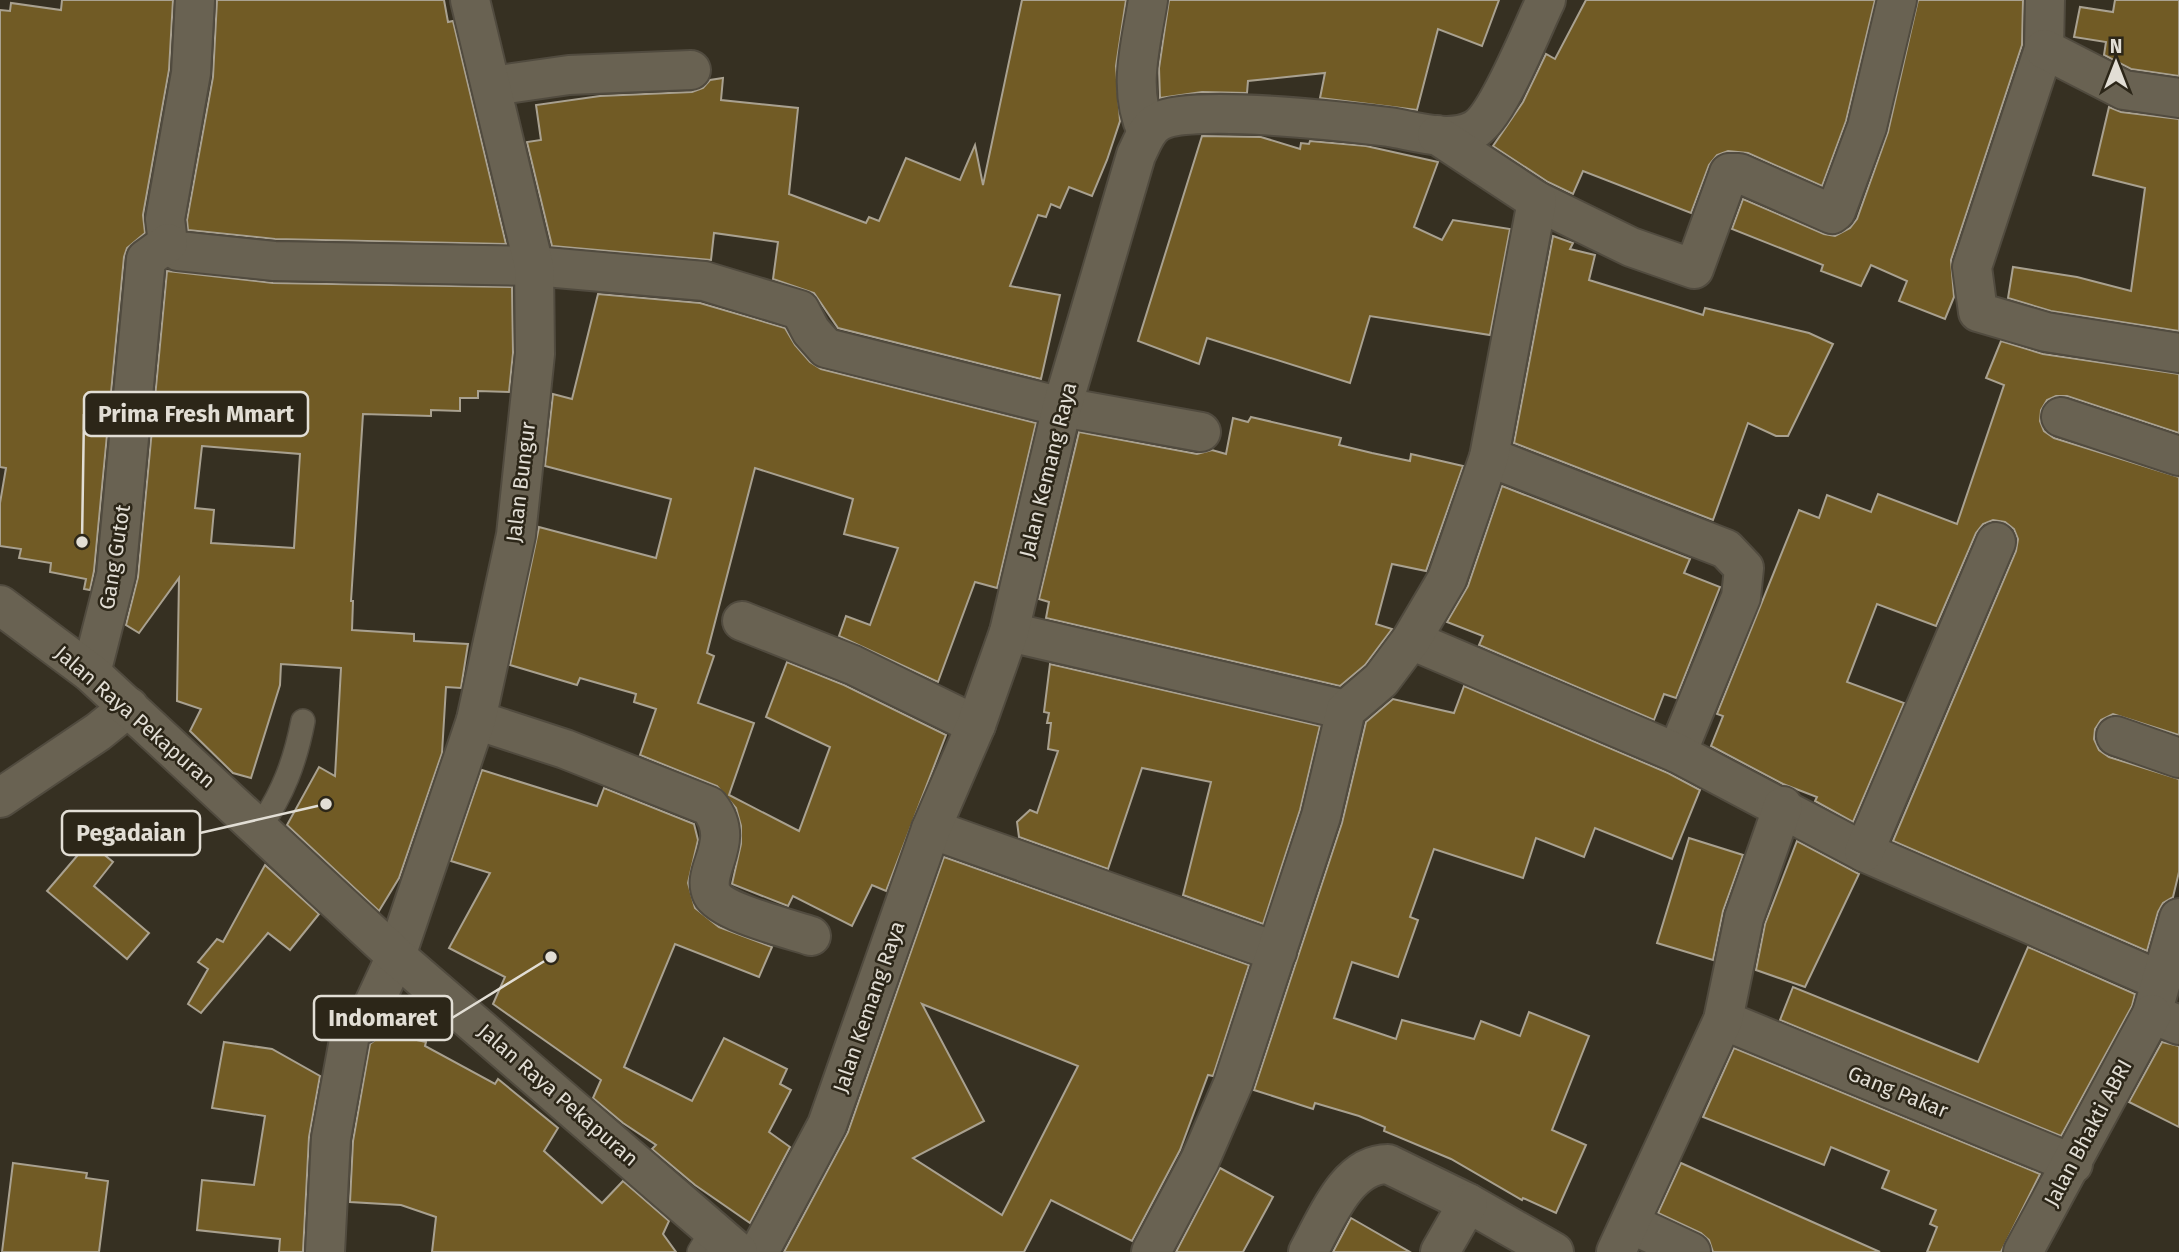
<svg xmlns="http://www.w3.org/2000/svg" width="2179" height="1252" font-family="'Fira Sans',sans-serif">
<style>
.building{fill:#715b25;stroke:#a9a190;stroke-width:2;fill-rule:evenodd}
.lines{fill:none;stroke-linecap:round;stroke-linejoin:round}
.lane-casing{stroke:#514b3f;stroke-width:26}
.street-casing{stroke:#514b3f;stroke-width:42}
.secondary-casing{stroke:#514b3f;stroke-width:42}
.lane{stroke:#696252;stroke-width:23}
.street{stroke:#696252;stroke-width:38}
.secondary{stroke:#696252;stroke-width:38}
.labels{text-anchor:middle;stroke-width:5;stroke-linejoin:round;paint-order:stroke}
.street-label{font-size:21px;fill:#e2ded5;stroke:#2c2618}
.leader{fill:none;stroke:#e2ded5;stroke-width:2.5}
.callout-dot{fill:#e2ded5;stroke:#2c2618;stroke-width:2.5}
.callout{fill:#2c2618;stroke:#e2ded5;stroke-width:2.5}
.callout-label{font-size:23px;text-anchor:middle;font-weight:bold;fill:#e2ded5}
</style>
<rect width="100%" height="100%" fill="#363022"/>
<!-- building -->
<g class="building">
<path d="M62,0H173L169,70L143,215L145,233L127,248L124,257L94,571L90,590L84,589L86,579L50,572L51,563L19,558L21,549L0,546V503L6,468L0,467V10L10,11L11,3L61,10Z"/>
<path d="M217,0H444L448,22L453,21L506,244L275,239L188,230L187,220L213,77Z"/>
<path d="M1022,0H1126L1116,66L1120,121L1107,160L1092,196L1069,187L1060,208L1051,204L1046,217L1038,215L1010,286L1060,295L1041,379L838,328L814,293L773,279L778,242L714,233L711,260L552,246L527,142L541,140L536,105L600,96L692,92L703,88L710,80L723,78L721,100L798,108L789,194L866,223L869,217L879,221L906,158L960,180L975,145L983,185Z"/>
<path d="M1169,0H1499L1482,46L1438,29L1417,110L1320,98L1325,73L1248,81L1247,93L1202,92L1160,98L1159,68Z"/>
<path d="M1586,0H1875L1846,121L1822,186L1748,153L1728,151L1717,155L1709,165L1691,213L1583,171L1573,194L1548,182L1493,146L1523,102L1546,54L1555,59Z"/>
<path d="M1918,0H2023L2022,45L1951,260L1954,297L1945,319L1899,301L1907,281L1871,265L1861,286L1821,271L1823,265L1732,229L1743,199L1824,234L1835,236L1850,228L1857,219L1888,132Z"/>
<path d="M2115,0H2179V76L2131,69L2104,55L2106,42L2074,37L2080,7L2113,12Z"/>
<path d="M2109,107L2121,112L2179,119V331L2051,311L2008,298L2013,267L2077,277L2131,291L2145,188L2093,175Z"/>
<path d="M1202,136L1261,137L1300,149L1301,143L1309,144L1310,141L1366,146L1438,162L1414,227L1442,240L1453,220L1510,229L1490,335L1370,316L1350,383L1207,338L1199,364L1138,341Z"/>
<path d="M1553,236L1573,243L1570,249L1595,255L1589,280L1703,315L1705,308L1809,333L1833,344L1788,436H1776L1748,423L1713,520L1514,443Z"/>
<path d="M167,271L273,283L512,287L513,353L509,392L478,391V398H460V411L431,410V416L363,414L351,601H353L352,630L414,634V641L468,644L461,688L446,687L442,753L399,878L379,911L287,825L319,767L335,776L341,668L281,664L280,685L251,778L233,773L190,731L201,709L177,701L179,578L139,633L126,625L138,577ZM202,446L300,454L294,548L211,543L214,510L195,508Z"/>
<path d="M598,294L700,303L785,328L795,345L810,362L821,369L1036,423L997,588L975,582L938,682L839,636L846,616L870,625L898,548L844,534L853,499L755,468L707,653L714,656L698,703L754,723L729,795L799,831L830,747L766,717L787,662L844,685L946,735L886,891L872,885L852,926L793,896L788,906L732,884L741,844V826L736,808L717,786L640,755L656,709L634,702L636,694L580,678L577,685L510,665L539,527L656,558L671,499L545,466L553,394L572,399Z"/>
<path d="M2001,341L2043,354L2179,374V433L2067,396H2056L2047,400L2041,410L2040,421L2044,431L2054,438L2179,477V735L2113,714L2101,720L2095,729L2094,739L2099,750L2109,757L2179,779V872L2173,897L2163,903L2158,912L2147,951L1893,841L2016,551L2018,539L2014,529L2005,522L1993,520L1983,524L1976,533L1936,626L1877,604L1847,682L1904,703L1853,822L1815,801L1817,797L1783,784L1711,746L1723,716L1717,714L1799,510L1819,518L1827,495L1871,512L1878,494L1957,524L2004,385L1986,378Z"/>
<path d="M1251,417L1341,438L1339,445L1372,453L1410,461L1411,454L1463,466L1426,571L1392,564L1376,624L1392,629L1365,665L1340,686L1046,618L1049,602L1039,599L1079,432L1197,454L1212,450L1226,454L1233,418L1248,422Z"/>
<path d="M1502,486L1690,559L1684,573L1720,587L1676,698L1664,694L1654,720L1479,645L1483,636L1447,622L1468,586Z"/>
<path d="M1050,664L1320,726L1300,810L1263,924L1183,895L1211,782L1142,768L1108,869L1019,837L1017,822L1030,810L1037,813L1058,751L1048,749L1051,723H1047L1049,713L1044,712Z"/>
<path d="M1464,686L1668,773L1700,790L1672,859L1595,828L1584,857L1536,838L1523,878L1434,849L1410,917L1418,920L1398,977L1352,962L1334,1018L1396,1039L1402,1020L1474,1039L1481,1021L1520,1036L1529,1012L1589,1036L1552,1130L1586,1145L1556,1213L1523,1198L1522,1200L1451,1159L1384,1131L1385,1127L1359,1116L1315,1103L1313,1109L1254,1090L1342,823L1366,722L1393,699L1454,713Z"/>
<path d="M482,770L597,806L604,788L694,824L698,840L688,883L695,908L719,927L772,947L759,977L675,944L624,1067L692,1101L724,1038L787,1069L780,1084L791,1090L769,1132L790,1147L750,1223L695,1185L652,1149L656,1145L623,1123L593,1098L601,1080L493,1004L505,977L449,948L490,873L451,861Z"/>
<path d="M1689,838L1743,855L1723,911L1713,960L1657,943Z"/>
<path d="M1797,841L1859,874L1805,987L1756,970L1765,924Z"/>
<path d="M89,842L113,862L94,886L149,933L127,959L47,891Z"/>
<path d="M944,857L1249,965L1213,1076L1208,1075L1180,1150L1132,1241L1051,1200L1024,1252H784L848,1132ZM922,1004L1078,1066L1002,1215L913,1158L984,1121Z"/>
<path d="M265,865L319,914L290,950L268,933L201,1013L188,1004L208,969L198,962L217,939L223,942Z"/>
<path d="M2028,947L2135,994L2132,1006L2061,1136L1780,1020L1793,987L1978,1062Z"/>
<path d="M384,1033L426,1042L425,1046L495,1084L498,1079L558,1128L544,1151L602,1203L623,1181L669,1221L663,1234L676,1252H432L436,1217L401,1205L350,1202L353,1141L370,1044Z"/>
<path d="M224,1042L272,1049L320,1076L309,1137L303,1252H279L280,1239L197,1230L202,1180L254,1185L265,1116L212,1108Z"/>
<path d="M2162,1042L2179,1046V1127L2129,1102Z"/>
<path d="M1734,1048L2040,1174L2001,1252H1927L1937,1227L1930,1224L1936,1210L1882,1188L1889,1171L1831,1147L1824,1165L1703,1117Z"/>
<path d="M13,1163L87,1173L86,1178L108,1181L99,1252H2Z"/>
<path d="M1681,1163L1790,1212L1880,1252H1713L1709,1240L1701,1233L1658,1213Z"/>
<path d="M1220,1168L1273,1197L1243,1252H1176Z"/>
<path d="M1351,1218L1410,1252H1333Z"/>
</g>
<g class="lines">
<!-- lane casing -->
<g class="lane-casing">
<g id="lane">
<path d="M259,828C283,794 295,762 303,721"/>
<path d="M699,1252L713,1229"/>
</g>
</g>
<!-- street casing -->
<g class="street-casing">
<g id="street">
<path d="M195,0L191,73L165,219L168,243L178,251L274,261L534,266L704,281L800,310L811,331L826,348L1062,407L1201,432"/>
<path d="M2045,0L2044,49L1972,267L1978,312L2046,332L2179,353"/>
<path d="M2044,49L2124,90L2179,98"/>
<path d="M492,86L569,75L691,70"/>
<path d="M1147,132C1127,89 1141,45 1148,0"/>
<path d="M1537,201L1631,247L1694,269L1729,173H1739L1832,214L1836,211L1867,127L1897,0"/>
<path d="M2061,417L2179,456"/>
<path d="M1489,457L1726,549L1744,568L1741,597L1677,753"/>
<path d="M742,621L853,665L976,725"/>
<path d="M1009,632L1346,710"/>
<path d="M1411,640L1677,753L1864,852L2161,981"/>
<path d="M91,673L116,575L146,259L168,243"/>
<path d="M476,720L565,749L709,806C738,842 700,870 712,894C721,912 790,929 811,936"/>
<path d="M2116,736L2179,758"/>
<path d="M0,798L98,732L129,707"/>
<path d="M931,829L1277,952"/>
<path d="M1864,852L1996,542"/>
<path d="M2179,918L2152,1014L2179,1025"/>
<path d="M1723,1020L2073,1164"/>
<path d="M1631,1224L1691,1252"/>
<path d="M325,1252L331,1138L351,1029L365,1023L396,956L476,720L516,535L535,354L534,266L470,0"/>
<path d="M759,1252L827,1125L931,829L976,725L1009,632L1062,407L1136,155C1142,143 1147,127 1160,121C1192,104 1348,122 1389,127C1415,131 1449,143 1474,130C1498,117 1532,28 1546,0"/>
<path d="M1151,1252L1200,1160L1233,1084L1321,816L1346,710L1381,680L1411,640L1447,579L1489,457L1537,201L1437,135"/>
<path d="M1308,1252C1326,1220 1346,1164 1388,1164L1468,1203L1554,1252"/>
<path d="M1440,1252L1468,1203"/>
<path d="M1616,1252L1723,1020L1744,918L1783,806"/>
<path d="M2023,1252L2152,1014"/>
</g>
</g>
<!-- secondary casing -->
<g class="secondary-casing">
<path id="secondary" d="M0,605L91,673L396,956L738,1252"/>
</g>
<!-- lane -->
<use href="#lane" class="lane"/>
<!-- street -->
<use href="#street" class="street"/>
<!-- secondary -->
<use href="#secondary" class="secondary"/>
</g>
<g class="labels">
<!-- street labels -->
<g class="street-label">
<text transform="translate(1048 470) rotate(-76)" y="7">Jalan Kemang Raya</text>
<text transform="translate(521 482) rotate(-83)" y="7">Jalan Bungur</text>
<text transform="translate(115 557) rotate(-81)" y="7">Gang Gutot</text>
<text transform="translate(135 717) rotate(41)" y="7">Jalan Raya Pekapuran</text>
<text transform="translate(869 1007) rotate(-71)" y="7">Jalan Kemang Raya</text>
<text transform="translate(1898 1092) rotate(22)" y="7">Gang Pakar</text>
<text transform="translate(558 1095) rotate(41)" y="7">Jalan Raya Pekapuran</text>
<text transform="translate(2088 1133) rotate(-62)" y="7">Jalan Bhakti ABRI</text>
</g>
</g>
<!-- callouts -->
<path class="leader" d="M82 542L84 414M326 804L200 833M551 957L452 1018"/>
<g class="callout-dot">
<circle cx="82" cy="542" r="7"/>
<circle cx="326" cy="804" r="7"/>
<circle cx="551" cy="957" r="7"/>
</g>
<g class="callout">
<rect x="84" y="392" width="224" height="44" rx="7"/>
<rect x="62" y="811" width="138" height="44" rx="7"/>
<rect x="314" y="996" width="138" height="44" rx="7"/>
</g>
<g class="callout-label">
<text x="196" y="422">Prima Fresh Mmart</text>
<text x="131" y="841">Pegadaian</text>
<text x="383" y="1026">Indomaret</text>
</g>
<!-- north arrow -->
<g transform="translate(2116 63)" stroke="#2c2618" stroke-width="5" paint-order="stroke">
<path d="M0-5L12 26L0 18L-12 26Z" fill="#e2ded5"/>
<text y="-10" font-size="19" font-weight="bold" text-anchor="middle" fill="#e2ded5">N</text>
</g>
</svg>
